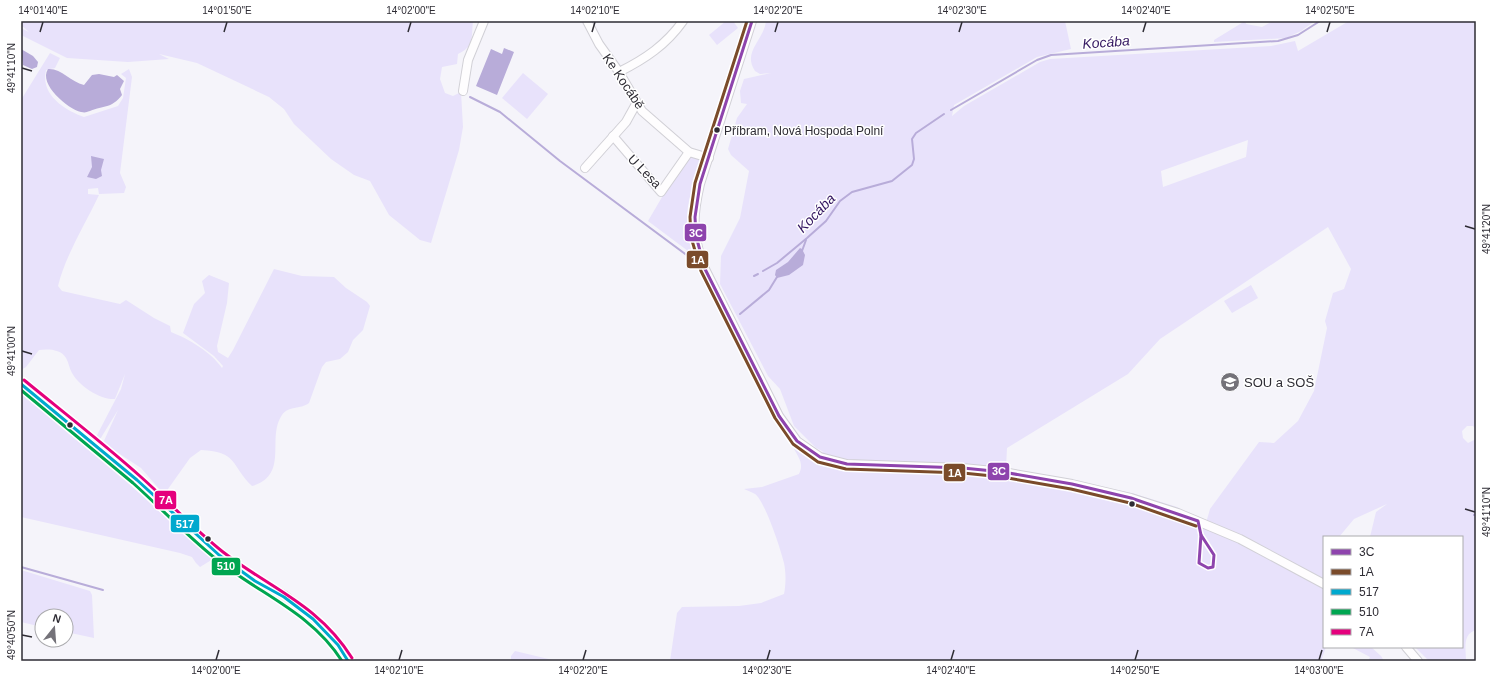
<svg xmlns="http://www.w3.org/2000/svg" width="1497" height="682" font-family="Helvetica,sans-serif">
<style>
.green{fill:#e8e2fb;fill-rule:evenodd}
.water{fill:#b8acd9}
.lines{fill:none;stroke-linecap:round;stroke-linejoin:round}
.stream{stroke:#b8acd9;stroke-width:2}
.minor-casing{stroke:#d1d0d6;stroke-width:10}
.major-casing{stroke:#bcb3ab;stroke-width:13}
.minor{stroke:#fefdfe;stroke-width:8}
.major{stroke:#f1ece6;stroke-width:11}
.bus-1-casing{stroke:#fff;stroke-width:6}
.bus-2-casing{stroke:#fff;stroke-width:6}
.bus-3-casing{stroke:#fff;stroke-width:6}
.bus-4-casing{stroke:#fff;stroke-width:6}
.bus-5-casing{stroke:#fff;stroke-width:6}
.bus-1{stroke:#8e44ad;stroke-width:3}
.bus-2{stroke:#7a4b2a;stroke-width:3}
.bus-3{stroke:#00a9ce;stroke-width:3}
.bus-4{stroke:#00a651;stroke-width:3}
.bus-5{stroke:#e5007d;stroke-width:3}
.ticks{fill:none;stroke:#2e2c34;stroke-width:1.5}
.bus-dot{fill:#2e2c34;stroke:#fff;stroke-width:1.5}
.labels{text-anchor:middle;stroke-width:3;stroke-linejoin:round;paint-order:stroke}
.bus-label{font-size:12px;fill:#2e2c34;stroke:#fff;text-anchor:start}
.street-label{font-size:13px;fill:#2e2c34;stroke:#fff}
.poi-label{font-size:13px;fill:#2e2c34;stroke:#fff;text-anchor:start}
.water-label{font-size:14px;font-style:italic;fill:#341761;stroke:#fff}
.line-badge{stroke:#fff;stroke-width:1.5}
.badge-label{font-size:11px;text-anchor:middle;font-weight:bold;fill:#fff}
.neatline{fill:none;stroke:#2e2c34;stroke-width:1.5}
.ticks-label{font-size:10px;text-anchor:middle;fill:#2e2c34}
</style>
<rect width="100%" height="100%" fill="#f5f4fa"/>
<!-- green -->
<g class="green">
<path d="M21,21H473C471,38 475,46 458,54L457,64L442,67L440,79L445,93L453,96L461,92L463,127L459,150L431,243L420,240L389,215L370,181L354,175L331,159L294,124L284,109L269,97L197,63L159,54L169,59L128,62L67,58L21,35V28L29,32L21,25Z"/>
<path d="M726,21H733L738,28L717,45L709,35Z"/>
<path d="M766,21H1065L1071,49L1037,57L954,105L952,116L964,106L1040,62L1050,59L1271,46L1295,41L1298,51L1349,21H1476V429L1473,426H1467L1462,431L1463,438L1468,443L1476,439V630C1462,634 1466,649 1466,661H1429L1415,647H1462V537H1370L1376,512L1387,504L1354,519L1339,537H1324V647H1326L1321,661H670L677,613L682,607L739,606L761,603L784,594C786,584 786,573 784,563C781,550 765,501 755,494C752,492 748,491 744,489L762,487L799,474C804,464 799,458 794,449L824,452L816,448L794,426L780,389L768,376L720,284L721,256L740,218L749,171L731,155L728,149L737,118L747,104L741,103L740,91L744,79L771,73L760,74L755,71C742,52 764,40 766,21ZM1248,140L1246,157L1163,187L1161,171ZM1328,227L1351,269L1344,289L1333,293L1325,321L1327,328L1314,391L1298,421L1274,443L1259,442L1210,509L1206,523L1177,507L1132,493L1006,468L1007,448L1128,374L1160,339Z"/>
<path d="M1245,21L1246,24L1262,27L1273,21H1315L1301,31L1286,38L1214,42V40Z"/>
<path d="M50,53L60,58L55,68L46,70C40,95 65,110 84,117L118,106L123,98L126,78L121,74L129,69L132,77L120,173L126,187L124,193L99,194L98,188L88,189V194L99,195C85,225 66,254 58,286L62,291L120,304L126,300L154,318L170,326L171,332C189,339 211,352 222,368L223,366L214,356L183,333L194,304L205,293L202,281L209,275L229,283L227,303L217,346L218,352L228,358L233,350L274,269L302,276L334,277L346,288L367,302L370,306L363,330L353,340L348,352L340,359L326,362L322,367L309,403C300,410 289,405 282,415C266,438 290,475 252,486C230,465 239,452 201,450L190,458L168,489V499L141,468L103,443L118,410L99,441L96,437L121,389L125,374L115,399C100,400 79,386 72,373C69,368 69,363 66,358C61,349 48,349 39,350L26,367L21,370V100Z"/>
<path d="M523,73L548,94L527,119L502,98Z"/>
<path d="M689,155L700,158C698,173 693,186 689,201C685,218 688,237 692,254L648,221L675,175Z"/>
<path d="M1251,285L1258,298L1232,313L1224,301Z"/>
<path d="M21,394L129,484L213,559L200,567L196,563L192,557L180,553L21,517Z"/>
<path d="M21,570L90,591L92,595L94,638L66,632V616H42V627L21,622Z"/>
<path d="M1351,647H1371L1381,656L1384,661H1368L1370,657Z"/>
<path d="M515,651L557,661H511V656Z"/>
</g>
<!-- water -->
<g class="water">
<path d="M504,48L514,52L497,95L476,86L491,49L502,54Z"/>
<path d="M21,49L33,56L38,62L37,67L32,69L23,65Z"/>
<path d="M48,69C61,68 71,82 84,85L92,75L99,74L114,77L117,75L124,81L120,89L122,95C111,109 104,105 90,111C86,112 86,113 81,112C68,109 38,84 48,69Z"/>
<path d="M91,156L104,159L101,170L102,176L96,179L87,177L92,167Z"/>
<path d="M800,248L802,249L805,255L803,265L789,275L777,278L775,275L776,270L788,262Z"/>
</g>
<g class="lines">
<!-- stream -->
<g class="stream">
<path d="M470,97L500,112L560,161L696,262L725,319"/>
<path d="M951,110L1037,60L1051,55L1278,41L1298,35L1320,21"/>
<path d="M802,251L806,240"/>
<path d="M763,271L777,263L807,238L826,221L840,201L852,192L892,181L912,165L914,159L912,139L916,133L944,114"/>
<path d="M754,276L758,274"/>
<path d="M740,314L769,290L777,277"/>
<path d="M1474,515L1476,514"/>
<path d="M21,567L103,590"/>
</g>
<!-- minor casing -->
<g class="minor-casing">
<g id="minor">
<path d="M587,21L599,44L619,72L642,111L689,152L709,158"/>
<path d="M752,21L700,184C692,219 692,235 705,269L779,416L797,441L820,457L847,464L963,468L1003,472L1072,484L1131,498L1178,513L1240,539L1324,584"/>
<path d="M619,72C645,59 666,45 683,21"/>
<path d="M463,91L468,60L484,21"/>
<path d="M613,136L661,192L689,152"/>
<path d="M585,168L626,122L636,104"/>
<path d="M1406,647L1418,661"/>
</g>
</g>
<!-- major casing -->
<g class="major-casing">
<path id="major" d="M21,384L137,480L219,555L255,581L284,597L313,619L338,645L348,661"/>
</g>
<!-- minor -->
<use href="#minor" class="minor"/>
<!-- major -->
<use href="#major" class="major"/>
<!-- bus-1 casing -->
<g class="bus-1-casing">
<g id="bus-1">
<path d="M752,21L700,184L695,217L696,236L705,269L779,416L797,441L820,457L847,464L963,468L1003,472L1072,484L1131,498L1198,521L1201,535"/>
<path d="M1201,535L1214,555L1213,567L1208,568L1199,563Z"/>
</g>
</g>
<!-- bus-2 casing -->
<g class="bus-2-casing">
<path id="bus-2" d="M747,21L695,183L690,217L691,237L701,271L775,418L793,444L818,462L846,469L963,473L1002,477L1071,489L1130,503L1196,526"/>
</g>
<!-- bus-3 casing -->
<g class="bus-3-casing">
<path id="bus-3" d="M21,384L137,480L219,555L255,581L284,597L313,619L338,645L348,661"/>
</g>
<!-- bus-4 casing -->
<g class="bus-4-casing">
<path id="bus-4" d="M21,390C58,421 96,452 133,483C161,508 187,536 216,559C259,594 311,612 342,661"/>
</g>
<!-- bus-5 casing -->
<g class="bus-5-casing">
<path id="bus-5" d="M24,380C63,412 103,443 141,477C168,501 194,529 223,552C271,589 318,604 352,658"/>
</g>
<!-- bus-1 -->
<use href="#bus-1" class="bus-1"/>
<!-- bus-2 -->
<use href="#bus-2" class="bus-2"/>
<!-- bus-3 -->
<use href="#bus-3" class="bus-3"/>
<!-- bus-4 -->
<use href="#bus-4" class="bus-4"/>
<!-- bus-5 -->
<use href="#bus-5" class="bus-5"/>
</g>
<!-- ticks -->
<path class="ticks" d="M40,32L43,22M224,32L227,22M408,32L411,22M592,32L595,22M775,32L778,22M959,32L962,22M1143,32L1146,22M1327,32L1330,22M22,68L32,71M1465,226L1475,229M22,351L32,354M1465,509L1475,512M22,635L32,637M216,660L219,650M399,660L402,650M583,660L586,650M767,660L770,650M951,660L954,650M1135,660L1138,650M1319,660L1322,650"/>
<!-- icons -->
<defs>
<g id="university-disc" transform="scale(1)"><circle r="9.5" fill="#747279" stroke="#fff"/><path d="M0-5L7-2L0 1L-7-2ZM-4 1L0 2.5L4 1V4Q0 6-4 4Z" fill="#fff"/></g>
</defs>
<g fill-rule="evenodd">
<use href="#university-disc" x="1230" y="382"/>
</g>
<!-- markers -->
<g class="bus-dot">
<circle cx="717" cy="130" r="3.5"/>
<circle cx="70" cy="425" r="3.5"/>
<circle cx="1132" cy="504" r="3.5"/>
<circle cx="208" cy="539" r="3.5"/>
</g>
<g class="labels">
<!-- bus labels -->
<g class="bus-label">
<text x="724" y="135">Příbram, Nová Hospoda Polní</text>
</g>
<!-- street labels -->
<g class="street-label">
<text transform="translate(624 81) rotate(56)" y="5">Ke Kocábě</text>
<text transform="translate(645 171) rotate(46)" y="5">U Lesa</text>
</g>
<!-- poi labels -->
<g class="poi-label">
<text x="1244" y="387">SOU a SOŠ</text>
</g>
<!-- water labels -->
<g class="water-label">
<text transform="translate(1106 42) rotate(-4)" y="5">Kocába</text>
<text transform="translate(816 213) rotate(-46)" y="5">Kocába</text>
</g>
</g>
<g class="line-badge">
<rect x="684" y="223" width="23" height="19" rx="4" fill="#8e44ad"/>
<rect x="686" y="250" width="23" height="19" rx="4" fill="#7a4b2a"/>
<rect x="987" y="462" width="23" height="19" rx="4" fill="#8e44ad"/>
<rect x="943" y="463" width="23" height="19" rx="4" fill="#7a4b2a"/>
<rect x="154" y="490" width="23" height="20" rx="4" fill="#e5007d"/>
<rect x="170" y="514" width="30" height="19" rx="4" fill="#00a9ce"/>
<rect x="211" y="557" width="30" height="19" rx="4" fill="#00a651"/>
</g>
<g class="badge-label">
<text x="696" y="237">3C</text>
<text x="698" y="264">1A</text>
<text x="999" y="475">3C</text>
<text x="955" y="477">1A</text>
<text x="166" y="504">7A</text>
<text x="185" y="528">517</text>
<text x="226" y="570">510</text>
</g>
<!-- border -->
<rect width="1497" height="682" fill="none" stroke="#ffffff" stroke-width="44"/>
<!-- legend -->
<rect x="1323" y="536" width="140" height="112" fill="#ffffff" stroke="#ababae"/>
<rect x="1331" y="549" width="20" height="6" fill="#8e44ad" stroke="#ababae"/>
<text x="1359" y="556" font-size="12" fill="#2e2c34">3C</text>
<rect x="1331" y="569" width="20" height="6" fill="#7a4b2a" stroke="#ababae"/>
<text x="1359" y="576" font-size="12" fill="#2e2c34">1A</text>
<rect x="1331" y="589" width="20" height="6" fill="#00a9ce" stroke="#ababae"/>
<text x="1359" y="596" font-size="12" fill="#2e2c34">517</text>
<rect x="1331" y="609" width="20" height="6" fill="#00a651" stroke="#ababae"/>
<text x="1359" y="616" font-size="12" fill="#2e2c34">510</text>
<rect x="1331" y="629" width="20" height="6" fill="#e5007d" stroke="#ababae"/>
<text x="1359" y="636" font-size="12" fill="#2e2c34">7A</text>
<!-- north arrow -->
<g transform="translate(54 628) rotate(17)"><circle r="19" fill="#ffffff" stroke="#ababae"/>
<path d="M0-3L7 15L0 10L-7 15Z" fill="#747279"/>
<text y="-6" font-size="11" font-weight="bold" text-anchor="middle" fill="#2e2c34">N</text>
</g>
<rect x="22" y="22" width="1453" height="638" class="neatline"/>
<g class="ticks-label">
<text x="43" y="14">14°01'40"E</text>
<text x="227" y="14">14°01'50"E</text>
<text x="411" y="14">14°02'00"E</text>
<text x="595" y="14">14°02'10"E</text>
<text x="778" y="14">14°02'20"E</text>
<text x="962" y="14">14°02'30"E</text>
<text x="1146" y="14">14°02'40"E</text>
<text x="1330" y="14">14°02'50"E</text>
<text transform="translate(11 68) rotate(-90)" y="4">49°41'10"N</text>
<text transform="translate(1486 229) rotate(-90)" y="4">49°41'20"N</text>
<text transform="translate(11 351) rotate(-90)" y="4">49°41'00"N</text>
<text transform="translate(1486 512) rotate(-90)" y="4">49°41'10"N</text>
<text transform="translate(11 635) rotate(-90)" y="4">49°40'50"N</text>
<text x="216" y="674">14°02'00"E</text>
<text x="399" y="674">14°02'10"E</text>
<text x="583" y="674">14°02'20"E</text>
<text x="767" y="674">14°02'30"E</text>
<text x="951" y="674">14°02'40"E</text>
<text x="1135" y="674">14°02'50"E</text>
<text x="1319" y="674">14°03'00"E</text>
</g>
</svg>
